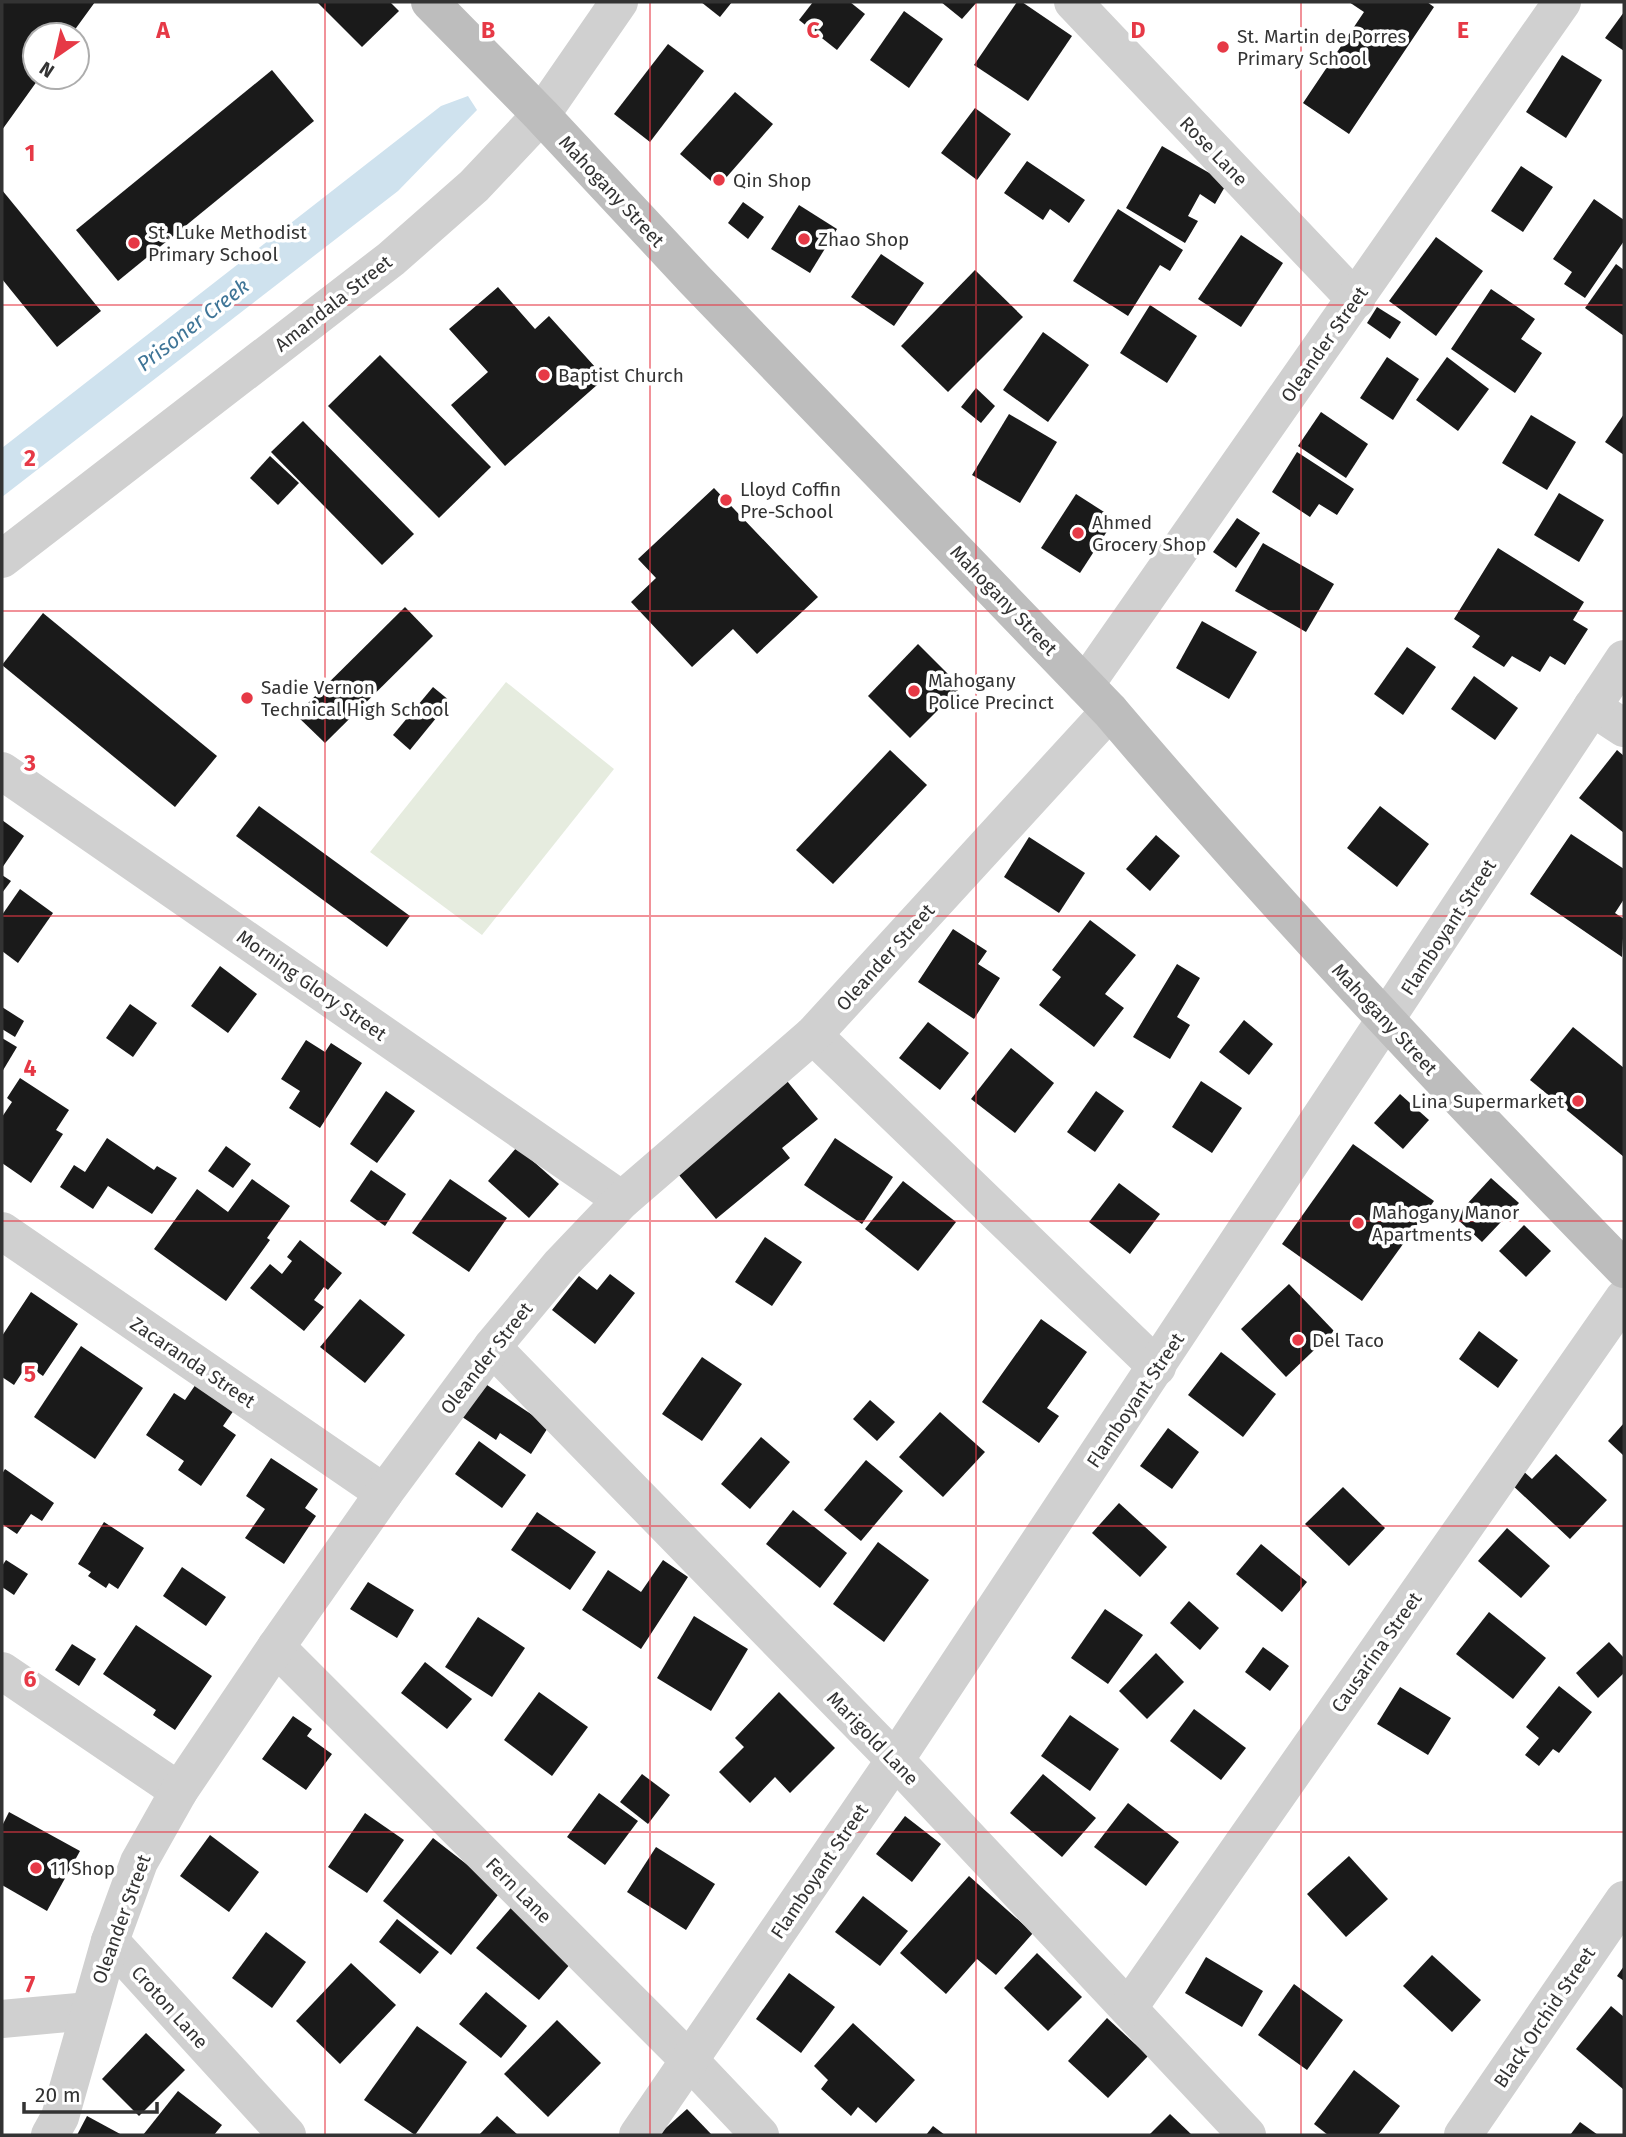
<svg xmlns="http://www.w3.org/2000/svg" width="1626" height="2137" font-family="'Fira Sans',sans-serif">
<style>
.green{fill:#e6ecdf}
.water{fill:#cfe2ee}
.building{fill:#1a1a1a}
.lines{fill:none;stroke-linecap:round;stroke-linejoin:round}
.street{stroke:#d0d0d0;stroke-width:38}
.secondary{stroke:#bdbdbd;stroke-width:38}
.grid{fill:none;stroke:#e63946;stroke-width:2;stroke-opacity:0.55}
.poi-dot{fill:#e63946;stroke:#fff;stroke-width:2.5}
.labels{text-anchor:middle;stroke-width:7;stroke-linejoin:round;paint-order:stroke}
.poi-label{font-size:19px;fill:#333;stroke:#fff;text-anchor:start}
.street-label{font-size:19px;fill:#333;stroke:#fff}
.water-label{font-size:21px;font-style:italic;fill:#3f7597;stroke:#fff}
.grid-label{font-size:23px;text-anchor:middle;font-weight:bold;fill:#e63946;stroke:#fff;stroke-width:7;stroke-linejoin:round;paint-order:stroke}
</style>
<rect width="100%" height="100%" fill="#fff"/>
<!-- green -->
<path class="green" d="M506,682L614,769L482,935L370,852Z"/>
<!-- water -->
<path class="water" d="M468,96L477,110L398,191L2,497V448L441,106Z"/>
<!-- building -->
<g class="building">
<path d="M2,2H95L71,35H35V77H40L2,130Z"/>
<path d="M317,2H390L399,11L362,47Z"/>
<path d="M701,2H732L720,17Z"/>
<path d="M813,2H850L865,14L837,50L799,20Z"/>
<path d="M941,2H977L962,19Z"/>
<path d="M1017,2H1022L1072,36L1028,101L974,65Z"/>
<path d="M1349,2H1427L1434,7L1349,134L1303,103L1364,12Z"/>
<path d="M904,11L943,39L909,88L870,60Z"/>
<path d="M1624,12V51L1605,38Z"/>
<path d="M668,44L704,71L650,142L614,114Z"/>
<path d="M1562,55L1602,80L1566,138L1526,112Z"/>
<path d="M272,70L314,121L118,281L76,230Z"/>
<path d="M735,92L773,124L718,187L680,154Z"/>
<path d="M975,108L1011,134L977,180L941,153Z"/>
<path d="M1162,146L1227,183L1215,204L1200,194L1188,216L1198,221L1185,243L1126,208Z"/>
<path d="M1027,161L1085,200L1069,223L1050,209L1043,220L1004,193Z"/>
<path d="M1521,166L1553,187L1523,232L1491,211Z"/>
<path d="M2,190L101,311L57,347L2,279Z"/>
<path d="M1594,199L1624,220V241L1585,298L1564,284L1572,272L1553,259Z"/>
<path d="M743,202L764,217L748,239L728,223Z"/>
<path d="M799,205L837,229L810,273L771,249Z"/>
<path d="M1118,209L1183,250L1170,271L1160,265L1128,316L1073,281Z"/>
<path d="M1241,235L1283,263L1241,327L1198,299Z"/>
<path d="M1436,237L1483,271L1436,336L1389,301Z"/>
<path d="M881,254L924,283L894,326L851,297Z"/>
<path d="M1616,264L1624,270V336L1585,308Z"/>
<path d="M975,270L1023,317L948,392L901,346Z"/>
<path d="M498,287L535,329L549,316L605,378L505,466L451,405L488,372L449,329Z"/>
<path d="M1491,289L1535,319L1521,339L1542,353L1515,393L1451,349Z"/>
<path d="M1150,305L1197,336L1167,383L1120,353Z"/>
<path d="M1377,307L1401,322L1390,339L1367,323Z"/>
<path d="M1043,332L1089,365L1048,422L1003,390Z"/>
<path d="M380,355L491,467L439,518L328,406Z"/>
<path d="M1387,357L1419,379L1393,420L1360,398Z"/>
<path d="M1447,357L1489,389L1458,431L1416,400Z"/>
<path d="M976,388L995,406L981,423L961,407Z"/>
<path d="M1321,412L1368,444L1346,478L1298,446Z"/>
<path d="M1009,414L1057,442L1020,503L972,475Z"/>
<path d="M1624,414V455L1605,442Z"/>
<path d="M1531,415L1576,442L1547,490L1502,463Z"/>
<path d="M303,421L414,534L382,565L271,452Z"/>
<path d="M1297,452L1354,489L1337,515L1319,504L1310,517L1272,492Z"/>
<path d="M270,456L299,483L278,505L250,478Z"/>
<path d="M714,488L818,597L757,654L733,629L692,667L631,602L656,578L638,559Z"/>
<path d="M1559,493L1604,520L1579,562L1534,535Z"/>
<path d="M1076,494L1115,519L1080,573L1041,548Z"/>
<path d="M1237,518L1260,533L1236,568L1213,552Z"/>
<path d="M1263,543L1334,584L1306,632L1235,591Z"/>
<path d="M1498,548L1584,602L1573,620L1588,629L1565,665L1550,656L1540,672L1512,656L1504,667L1472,647L1480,636L1454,619Z"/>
<path d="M405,607L433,636L325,743L296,715Z"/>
<path d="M43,613L217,756L175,807L2,665Z"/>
<path d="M1202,621L1257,652L1229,699L1176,668Z"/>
<path d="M918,644L961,687L910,738L868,696Z"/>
<path d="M1407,647L1436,667L1403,715L1374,694Z"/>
<path d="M1474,676L1518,708L1495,740L1451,709Z"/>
<path d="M433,687L450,701L410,750L393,735Z"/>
<path d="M890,750L927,785L833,884L796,850Z"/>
<path d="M1617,750L1624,756V833L1579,798Z"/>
<path d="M259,806L410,916L387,947L236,836Z"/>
<path d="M1380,806L1429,844L1397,887L1347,848Z"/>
<path d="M2,820L24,836L2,868Z"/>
<path d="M1571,834L1624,869V899L1615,913L1624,919L1622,957L1530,894Z"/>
<path d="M1156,835L1180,856L1150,891L1126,869Z"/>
<path d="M1029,837L1085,873L1059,913L1004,877Z"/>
<path d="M2,875L11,881L2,893Z"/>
<path d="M20,889L53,913L18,963L2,951V915Z"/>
<path d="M1090,920L1136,955L1105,994L1124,1008L1094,1047L1039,1005L1061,977L1052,970Z"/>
<path d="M953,929L987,951L978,964L1000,978L974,1019L918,982Z"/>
<path d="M1177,964L1200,978L1177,1017L1190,1025L1170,1059L1133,1037Z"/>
<path d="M220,966L257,994L228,1033L191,1006Z"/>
<path d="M130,1004L157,1023L133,1057L106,1038Z"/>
<path d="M2,1007L24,1021L15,1037L2,1029Z"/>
<path d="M1244,1020L1273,1044L1249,1075L1219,1052Z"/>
<path d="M928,1022L969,1053L940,1090L899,1058Z"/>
<path d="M1573,1027L1624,1068V1157L1530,1080Z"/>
<path d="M2,1038L17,1047L2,1072Z"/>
<path d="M306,1040L325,1052L331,1043L362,1063L320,1128L289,1108L300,1091L281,1079Z"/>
<path d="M1011,1048L1054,1083L1015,1133L971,1099Z"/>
<path d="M783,1076L818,1119L782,1148L790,1158L716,1219L673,1168Z"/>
<path d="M20,1078L69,1110L56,1130L63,1134L31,1183L2,1163V1117L12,1102L7,1098Z"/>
<path d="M1201,1081L1242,1108L1212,1153L1172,1127Z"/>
<path d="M386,1091L415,1111L377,1163L350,1144Z"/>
<path d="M1096,1091L1124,1111L1095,1152L1067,1132Z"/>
<path d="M1400,1094L1429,1120L1403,1149L1374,1123Z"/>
<path d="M107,1138L154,1170L157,1166L177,1178L152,1214L108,1186L93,1209L60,1187L74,1165L85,1172Z"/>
<path d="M835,1138L893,1177L862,1224L804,1185Z"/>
<path d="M1353,1144L1434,1201L1362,1301L1282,1244Z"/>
<path d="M226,1146L251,1164L233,1188L208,1171Z"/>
<path d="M517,1147L559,1184L529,1218L488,1181Z"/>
<path d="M371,1170L406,1194L385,1226L350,1201Z"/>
<path d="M1491,1178L1519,1203L1482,1242L1455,1217Z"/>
<path d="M252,1179L290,1206L267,1238L270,1240L226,1301L154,1249L197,1189L228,1212Z"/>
<path d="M450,1179L507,1218L469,1272L412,1233Z"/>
<path d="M903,1181L956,1222L918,1271L865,1229Z"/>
<path d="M1119,1183L1160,1214L1130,1254L1089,1222Z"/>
<path d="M1524,1225L1551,1251L1526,1277L1499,1251Z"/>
<path d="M765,1237L802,1262L772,1306L735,1282Z"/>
<path d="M300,1240L342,1273L328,1290L324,1287L314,1300L324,1307L304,1331L250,1288L270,1264L282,1274L292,1261L287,1257Z"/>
<path d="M610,1274L635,1293L595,1344L552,1310L579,1276L597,1290Z"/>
<path d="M1289,1284L1334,1331L1286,1377L1241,1329Z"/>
<path d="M31,1292L78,1324L43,1376L27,1365L14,1385L2,1377V1336Z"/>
<path d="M360,1299L405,1335L365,1383L320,1347Z"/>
<path d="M1041,1319L1087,1352L1047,1408L1059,1416L1039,1443L982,1402Z"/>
<path d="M1479,1331L1518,1360L1498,1388L1459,1359Z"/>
<path d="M81,1346L143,1388L95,1459L34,1417Z"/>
<path d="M1221,1352L1276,1394L1243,1437L1188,1395Z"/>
<path d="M702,1357L742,1384L702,1441L662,1414Z"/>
<path d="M475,1377L549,1426L531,1454L500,1433L496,1440L452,1410Z"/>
<path d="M196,1384L234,1410L223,1426L236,1435L201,1486L178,1470L184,1461L146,1435L174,1393L185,1400Z"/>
<path d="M870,1400L895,1422L877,1441L853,1419Z"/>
<path d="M940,1412L985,1452L943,1497L899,1457Z"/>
<path d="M1624,1423V1456L1608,1441Z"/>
<path d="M1168,1428L1199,1452L1172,1489L1140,1466Z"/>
<path d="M761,1437L790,1462L750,1509L721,1484Z"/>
<path d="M479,1441L526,1475L502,1508L455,1474Z"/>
<path d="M1556,1454L1607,1500L1570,1539L1509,1482L1521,1469L1532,1479Z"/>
<path d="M271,1458L318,1489L305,1508L316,1516L284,1564L245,1538L265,1509L246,1496Z"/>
<path d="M866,1460L903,1491L861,1541L824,1510Z"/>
<path d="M5,1469L54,1503L42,1521L31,1514L17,1534L2,1524V1474Z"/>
<path d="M1343,1487L1385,1528L1349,1566L1305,1524Z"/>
<path d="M1119,1503L1167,1547L1140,1577L1092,1533Z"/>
<path d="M793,1510L847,1553L820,1588L766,1544Z"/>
<path d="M537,1512L596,1552L570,1590L511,1550Z"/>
<path d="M104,1522L144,1548L118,1589L109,1583L106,1588L88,1576L91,1572L78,1564Z"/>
<path d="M1507,1528L1550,1566L1521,1598L1478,1561Z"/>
<path d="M878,1542L929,1580L884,1642L833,1604Z"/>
<path d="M1261,1544L1307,1582L1282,1612L1236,1574Z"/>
<path d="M6,1560L28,1574L14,1595L2,1587V1566Z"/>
<path d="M663,1560L688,1577L641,1649L582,1610L608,1570L641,1592Z"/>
<path d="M182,1567L226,1597L206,1626L163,1596Z"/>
<path d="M368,1582L414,1610L397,1638L350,1609Z"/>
<path d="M1189,1601L1219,1628L1200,1650L1170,1623Z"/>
<path d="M1105,1609L1143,1635L1108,1684L1071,1658Z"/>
<path d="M1489,1612L1546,1658L1513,1699L1456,1654Z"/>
<path d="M694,1616L748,1649L711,1711L657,1678Z"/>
<path d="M478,1617L525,1648L492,1697L445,1667Z"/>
<path d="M136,1625L212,1676L175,1730L153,1715L156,1710L103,1674Z"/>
<path d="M1609,1642L1624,1658V1673L1598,1698L1576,1673Z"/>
<path d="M72,1644L96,1659L79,1686L55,1670Z"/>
<path d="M1263,1647L1289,1666L1270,1691L1245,1672Z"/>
<path d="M1156,1653L1184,1682L1147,1719L1119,1691Z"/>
<path d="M425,1662L472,1699L447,1729L401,1693Z"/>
<path d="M1559,1686L1592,1712L1559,1753L1553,1749L1539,1766L1525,1755L1539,1738L1526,1727Z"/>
<path d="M1400,1687L1451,1718L1428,1755L1377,1724Z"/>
<path d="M539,1692L588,1727L552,1776L504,1740Z"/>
<path d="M779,1692L835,1748L790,1793L775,1777L750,1803L719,1772L744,1747L735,1738Z"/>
<path d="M1194,1709L1246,1748L1221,1780L1170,1741Z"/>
<path d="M1070,1715L1119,1749L1090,1791L1041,1756Z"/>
<path d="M293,1716L312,1729L307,1736L332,1754L306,1790L262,1759Z"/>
<path d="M642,1774L670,1795L648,1824L620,1802Z"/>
<path d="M1043,1774L1096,1818L1062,1857L1010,1813Z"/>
<path d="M599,1793L638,1821L605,1865L567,1837Z"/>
<path d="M1128,1803L1179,1842L1146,1886L1094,1847Z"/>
<path d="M9,1812L80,1851L47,1911L2,1885V1826Z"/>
<path d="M365,1813L404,1840L367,1893L328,1867Z"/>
<path d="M905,1816L941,1844L912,1882L876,1854Z"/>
<path d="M210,1835L259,1872L229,1912L180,1876Z"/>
<path d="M433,1838L501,1891L451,1955L383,1901Z"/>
<path d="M656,1847L715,1884L686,1930L627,1892Z"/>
<path d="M1349,1856L1388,1899L1346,1937L1307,1894Z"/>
<path d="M969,1876L1033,1933L996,1975L977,1959L946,1994L900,1953Z"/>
<path d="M863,1896L908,1931L880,1966L835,1932Z"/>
<path d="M516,1902L578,1955L539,2000L476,1948Z"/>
<path d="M397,1919L439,1952L420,1974L379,1942Z"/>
<path d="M266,1932L306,1962L272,2008L232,1978Z"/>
<path d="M1037,1953L1082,1997L1048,2031L1004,1988Z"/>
<path d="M1432,1955L1481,2000L1452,2032L1403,1986Z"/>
<path d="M1206,1957L1263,1991L1242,2027L1185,1993Z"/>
<path d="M351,1963L396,2005L340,2064L296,2021Z"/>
<path d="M1624,1966V1981L1617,1976Z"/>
<path d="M789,1973L835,2007L801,2053L756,2019Z"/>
<path d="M1294,1984L1343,2020L1307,2070L1258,2035Z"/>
<path d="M486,1992L527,2026L501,2058L459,2024Z"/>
<path d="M1611,2006L1624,2017V2090L1576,2049Z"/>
<path d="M1107,2018L1148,2056L1108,2098L1068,2061Z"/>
<path d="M557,2020L601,2063L548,2117L504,2074Z"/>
<path d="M853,2023L915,2080L876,2123L858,2107L851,2116L821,2089L828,2080L814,2066Z"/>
<path d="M417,2026L467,2062L415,2135L364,2100Z"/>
<path d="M146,2033L185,2070L139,2116L102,2079Z"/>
<path d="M1354,2070L1400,2106L1378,2135H1328L1314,2124Z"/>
<path d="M178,2091L222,2125L214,2135H143Z"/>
<path d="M687,2109L712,2135H658Z"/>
<path d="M1170,2114L1192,2135H1149Z"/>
<path d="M87,2116L122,2135H77Z"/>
<path d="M497,2116L518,2135H479Z"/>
<path d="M1580,2122L1598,2135H1570Z"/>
<path d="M933,2126L945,2135H926Z"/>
</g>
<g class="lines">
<!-- street -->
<g class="street">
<path d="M1073,2L1356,300"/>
<path d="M2,559L391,259L474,186L541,115L619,2"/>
<path d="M1085,685L1562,2"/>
<path d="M1592,707L1624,728"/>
<path d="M2,771L622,1200"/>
<path d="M813,1035L1157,1367"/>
<path d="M2,1231L384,1493"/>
<path d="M492,1347L895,1760L1247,2135"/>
<path d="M276,1647L689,2060L760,2135"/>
<path d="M2,1671L179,1791"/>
<path d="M110,1941L287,2135"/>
<path d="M1129,2007L1624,1298"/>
<path d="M2,2019L89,2011"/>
<path d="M50,2135L60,2117L110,1941L139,1862L179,1791L276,1647L384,1493L492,1347L561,1264L622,1200L813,1035L1110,711"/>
<path d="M638,2135L895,1760L1624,659"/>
<path d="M1463,2135L1624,1900"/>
</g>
<!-- secondary -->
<path class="secondary" d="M430,2L541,115L695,280L1110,711C1274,904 1448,1088 1624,1269"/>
</g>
<!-- grid -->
<path class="grid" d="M325,2V2135M650,2V2135M976,2V2135M1301,2V2135M2,305H1624M2,611H1624M2,916H1624M2,1221H1624M2,1526H1624M2,1832H1624"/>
<!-- markers -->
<g class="poi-dot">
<circle cx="1223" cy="47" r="7"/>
<circle cx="719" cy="180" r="7"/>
<circle cx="804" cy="239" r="7"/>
<circle cx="134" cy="243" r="7"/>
<circle cx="544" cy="375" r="7"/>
<circle cx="726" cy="500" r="7"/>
<circle cx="1078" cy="533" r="7"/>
<circle cx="914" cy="691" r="7"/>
<circle cx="247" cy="698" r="7"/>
<circle cx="1578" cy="1101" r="7"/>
<circle cx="1358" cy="1223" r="7"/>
<circle cx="1298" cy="1340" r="7"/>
<circle cx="36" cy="1868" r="7"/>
</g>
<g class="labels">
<!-- poi labels -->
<g class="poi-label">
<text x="1237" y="43">St. Martin de Porres<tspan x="1237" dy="22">Primary School</tspan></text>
<text x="733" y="187">Qin Shop</text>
<text x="148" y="239">St. Luke Methodist<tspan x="148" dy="22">Primary School</tspan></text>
<text x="818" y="246">Zhao Shop</text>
<text x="558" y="382">Baptist Church</text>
<text x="740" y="496">Lloyd Coffin<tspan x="740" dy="22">Pre-School</tspan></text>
<text x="1092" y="529">Ahmed<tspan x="1092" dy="22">Grocery Shop</tspan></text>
<text x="928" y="687">Mahogany<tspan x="928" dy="22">Police Precinct</tspan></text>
<text x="261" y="694">Sadie Vernon<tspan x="261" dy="22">Technical High School</tspan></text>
<text x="1564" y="1108" text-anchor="end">Lina Supermarket</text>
<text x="1372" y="1219">Mahogany Manor<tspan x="1372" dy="22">Apartments</tspan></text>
<text x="1312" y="1347">Del Taco</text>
<text x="50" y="1875">11 Shop</text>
</g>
<!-- street labels -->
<g class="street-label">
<text transform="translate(1214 151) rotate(46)" y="7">Rose Lane</text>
<text transform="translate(612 191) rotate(47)" y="7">Mahogany Street</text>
<text transform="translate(333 303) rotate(-38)" y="7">Amandala Street</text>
<text transform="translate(1324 344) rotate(-55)" y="7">Oleander Street</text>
<text transform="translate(1004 600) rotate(46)" y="7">Mahogany Street</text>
<text transform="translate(1448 927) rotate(-57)" y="7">Flamboyant Street</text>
<text transform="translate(885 957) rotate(-48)" y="7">Oleander Street</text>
<text transform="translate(312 985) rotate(35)" y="7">Morning Glory Street</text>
<text transform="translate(1385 1019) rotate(47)" y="7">Mahogany Street</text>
<text transform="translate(486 1358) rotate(-52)" y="7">Oleander Street</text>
<text transform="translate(193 1362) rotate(34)" y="7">Zacaranda Street</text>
<text transform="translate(1135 1400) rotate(-56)" y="7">Flamboyant Street</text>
<text transform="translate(1376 1652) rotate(-55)" y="7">Causarina Street</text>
<text transform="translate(873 1738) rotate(46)" y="7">Marigold Lane</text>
<text transform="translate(819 1871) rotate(-56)" y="7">Flamboyant Street</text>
<text transform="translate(519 1890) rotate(45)" y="7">Fern Lane</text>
<text transform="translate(121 1919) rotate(-70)" y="7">Oleander Street</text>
<text transform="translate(170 2007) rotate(48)" y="7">Croton Lane</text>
<text transform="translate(1544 2017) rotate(-56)" y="7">Black Orchid Street</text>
</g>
<!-- water labels -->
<g class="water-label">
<text transform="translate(193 325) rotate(-38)" y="7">Prisoner Creek</text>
</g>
</g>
<g class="grid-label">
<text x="163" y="38">A</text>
<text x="488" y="38">B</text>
<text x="813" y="38">C</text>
<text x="1138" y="38">D</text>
<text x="1463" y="38">E</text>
<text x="30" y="161">1</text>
<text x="30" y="466">2</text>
<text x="30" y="771">3</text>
<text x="30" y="1076">4</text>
<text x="30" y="1382">5</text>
<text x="30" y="1687">6</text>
<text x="30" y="1992">7</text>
</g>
<!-- border -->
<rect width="1626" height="2137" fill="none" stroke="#333333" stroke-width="7"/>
<!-- north arrow -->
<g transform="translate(56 56) rotate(214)"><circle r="33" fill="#ffffff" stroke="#adadad" stroke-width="2"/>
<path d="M0-5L12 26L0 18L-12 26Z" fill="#e63946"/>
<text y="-10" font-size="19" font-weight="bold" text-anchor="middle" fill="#333333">N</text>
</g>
<!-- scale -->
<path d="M24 2102v10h133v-10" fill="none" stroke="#333333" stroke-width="3.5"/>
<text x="35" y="2102" font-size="21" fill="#333333" stroke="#ffffff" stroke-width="5" paint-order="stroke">20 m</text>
</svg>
